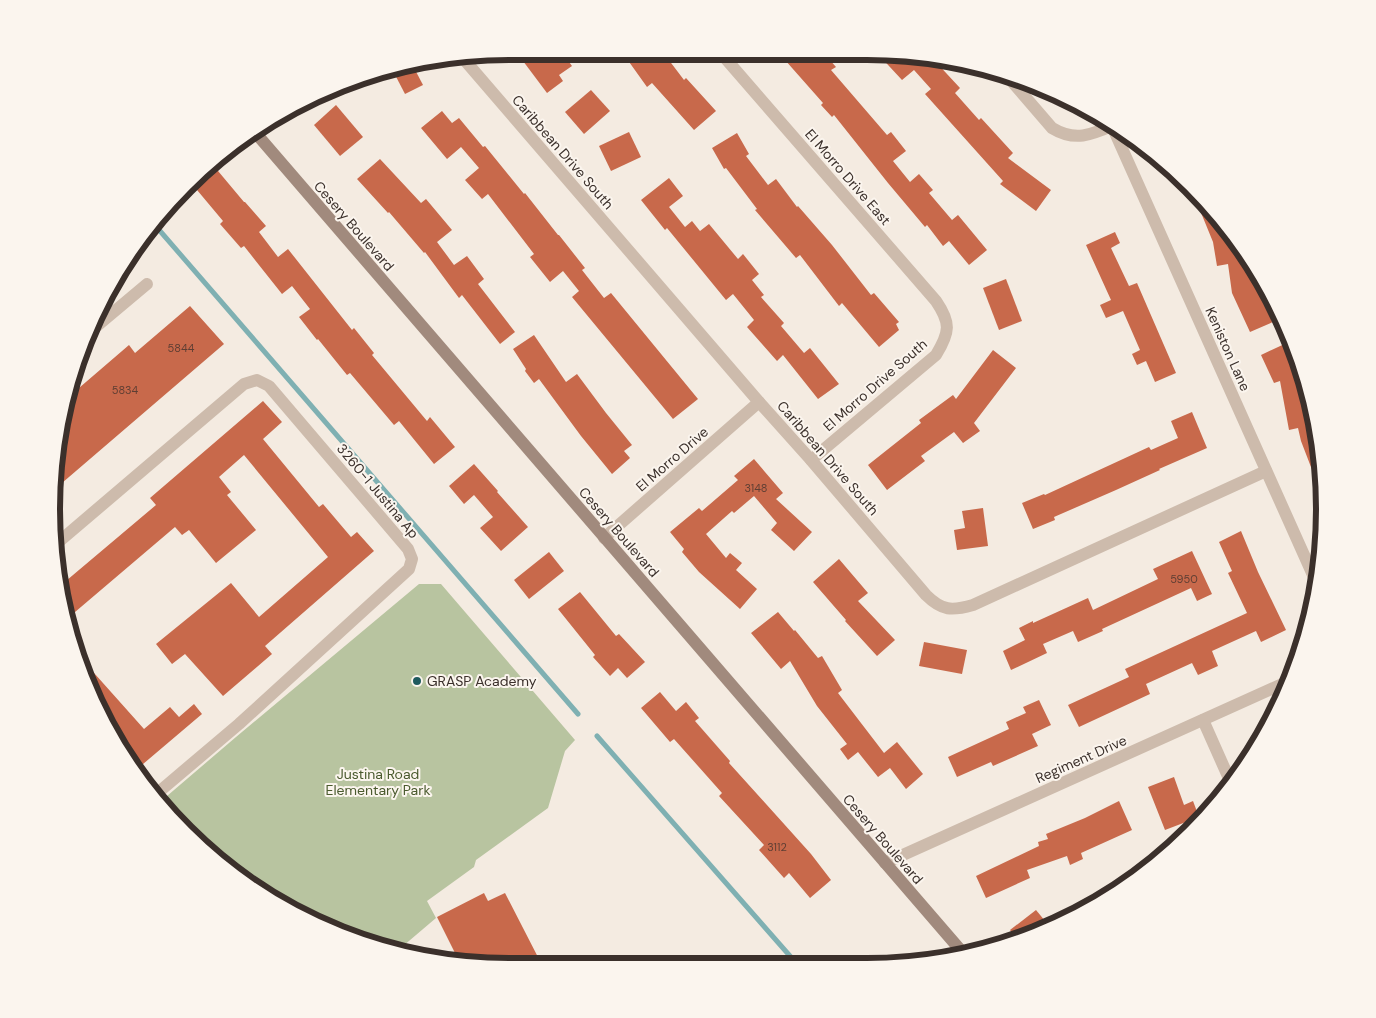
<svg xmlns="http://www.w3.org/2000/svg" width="1376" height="1018" font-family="'DM Sans',sans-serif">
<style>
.park{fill:#b8c4a0}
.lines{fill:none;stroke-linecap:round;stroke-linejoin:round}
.stream{stroke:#7fb0b2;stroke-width:5}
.building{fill:#c8694b}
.street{stroke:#cdbbac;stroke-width:12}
.secondary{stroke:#a18a7d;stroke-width:12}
.poi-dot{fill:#1f5a5e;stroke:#fbf5ee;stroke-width:2}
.labels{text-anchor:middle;stroke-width:4;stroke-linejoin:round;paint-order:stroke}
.number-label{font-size:11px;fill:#5e3e33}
.street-label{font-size:14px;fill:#3b302b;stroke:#fbf5ee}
.poi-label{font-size:14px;fill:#3b302b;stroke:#fbf5ee;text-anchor:start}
.park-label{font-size:14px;fill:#4a5a2e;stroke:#fbf5ee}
.rim{fill:none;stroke:#3b302b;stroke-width:6}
</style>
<rect width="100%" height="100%" fill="#f4ebe1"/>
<!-- park -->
<path class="park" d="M419,584H441L575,740L565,751L548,808L476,860L474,867L427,901L436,918L396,952L390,951L306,919L230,872L160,802L236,737Z"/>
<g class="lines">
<!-- stream -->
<g class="stream">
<path d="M154,224L578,714"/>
<path d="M597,736L797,964"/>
</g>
</g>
<!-- building -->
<g class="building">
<path d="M527,51H561L572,66L559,75L563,81L547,93L520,57Z"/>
<path d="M637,51H662L684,80L686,78L716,111L694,130L652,83L647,87L627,59Z"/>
<path d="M795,51H822L836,67L831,70L887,135L891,132L906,151L893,161L910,182L919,174L933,190L929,193L952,220L958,215L987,250L969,265L949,241L943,246L927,225L925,227L888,183L834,115L832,117L821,105L823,103L785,60Z"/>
<path d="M876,52L934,60L960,88L955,93L979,120L981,118L1013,153L1008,158L1051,190L1036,211L1000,184L1003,181L925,94L931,89L914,70L902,80Z"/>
<path d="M412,64L423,85L405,94L391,67Z"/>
<path d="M591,90L610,111L584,134L565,112Z"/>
<path d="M336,105L363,137L340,156L314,125Z"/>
<path d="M442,111L452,123L459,118L483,147L485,146L524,194L525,193L558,235H559L585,268L582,270L604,298L611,293L698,399L673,419L572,297L579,291L563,271L550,282L530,257L534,254L488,194L482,199L465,180L479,168L461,147L447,159L421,128Z"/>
<path d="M629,132L641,157L611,171L599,146Z"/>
<path d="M737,133L749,154L746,156L768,185L776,179L797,207L798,206L832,245L871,295L874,293L899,322L896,324L899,330L879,347L842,303L839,306L800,255L796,258L755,210L757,209L726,168L724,169L712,148Z"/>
<path d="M380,159L421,203L426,199L452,230L437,242L454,265L467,256L484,279L478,284L515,332L500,344L462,295L459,298L425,252L424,253L389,212L388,213L357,179Z"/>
<path d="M213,165L244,202H245L266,226L259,232L278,257L288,249L352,330L354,328L374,353L372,355L427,421L430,417L455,447L434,464L399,421L394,425L350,373L347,375L318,339L317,340L299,317L310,309L292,286L282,294L244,246L241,248L220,224L223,221L192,184Z"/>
<path d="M669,178L683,196L669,207L685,227L692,221L700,231L709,224L738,259L743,254L759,274L752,280L764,295L761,297L784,323L781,326L804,353L810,348L839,384L818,399L783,355L777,361L747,327L754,320L733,294L726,300L667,228L665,230L641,200Z"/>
<path d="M1195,198L1230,230L1253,268L1256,282L1261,279L1277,306L1282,318L1250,332L1232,293L1228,264L1217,266L1213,242Z"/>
<path d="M1115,232L1120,243L1111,248L1129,286L1137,283L1176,373L1155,382L1146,361L1137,365L1132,354L1140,350L1123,311L1106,318L1100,305L1111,300L1086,245Z"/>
<path d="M1006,279L1022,321L999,330L983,288Z"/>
<path d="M190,306L224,344L55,489V449L72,394L129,345L135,353Z"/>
<path d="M534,335L566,382L577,374L606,413L632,445L624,451L630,458L612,474L581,436L539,379L534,383L525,371L526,369L513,349Z"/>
<path d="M1291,341L1309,390L1324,479V487L1319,488L1301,441L1298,428L1289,430L1280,381L1274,383L1261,355Z"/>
<path d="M993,350L1016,368L974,423L980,431L963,443L954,432L921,456L925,461L887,490L868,465L921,423L919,420L953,395L956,399Z"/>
<path d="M263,401L282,422L263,439L319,507L323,504L351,537L357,532L374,551L265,646L272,654L223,696L185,654L172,664L156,644L231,583L259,617L328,557L244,455L219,477L231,492L227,495L256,530L216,563L189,530L182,535L175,527L68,618L60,586L156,505L150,498Z"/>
<path d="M1192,412L1207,448L1159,469L1160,470L1116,490L1054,517L1055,520L1033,529L1022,503L1044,494L1045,495L1149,447L1151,450L1178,438L1171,421Z"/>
<path d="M754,459L783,493L776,499L812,532L794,551L771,530L777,523L754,496L734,513L732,511L706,534L726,558L730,553L742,563L736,570L757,589L740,609L699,572L682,552L684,549L670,532L699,508L702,511L738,480L734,476Z"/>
<path d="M474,464L498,491L497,492L528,527L501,551L480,528L493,517L474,495L464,504L449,486Z"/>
<path d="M983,508L988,546L957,550L954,530L965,528L962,511Z"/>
<path d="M1241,531L1258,572L1286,630L1261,642L1256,631L1212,651L1218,666L1198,675L1192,663L1146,684L1150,694L1079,727L1068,705L1129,677L1125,669L1247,613L1228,573L1232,571L1219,542Z"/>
<path d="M1192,551L1212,594L1197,601L1191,588L1102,629L1103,631L1078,642L1073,631L1043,644L1047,653L1011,670L1003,651L1025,640L1019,628L1033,621V623L1088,598L1093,610L1158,579L1153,569Z"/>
<path d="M549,552L564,571L529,599L514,580Z"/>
<path d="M839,559L868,593L858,601L895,640L877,656L845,621L846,620L813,582Z"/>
<path d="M580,592L616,636L619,634L645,662L627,678L618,668L610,676L593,657L595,655L558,609Z"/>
<path d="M778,612L794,631L795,630L818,658L822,656L842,690L838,693L884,753L897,742L923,774L906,789L890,768L878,777L858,752L848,760L840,749L847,744L817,706L790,661L781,669L751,633Z"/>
<path d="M924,642L967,650L962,674L919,666Z"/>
<path d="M78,655L144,729L170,707L179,717L194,704L202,714L136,770L86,684Z"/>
<path d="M660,692L676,711L686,702L699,718L695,721L730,761L729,763L811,854L831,880L810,898L789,873L784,878L759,850L764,845L719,796L722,793L674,739L670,742L641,708Z"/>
<path d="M1039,700L1051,725L1032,734L1038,746L993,766L991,762L957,777L948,757L1009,729L1006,722L1026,713L1023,707Z"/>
<path d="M1174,777L1184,805L1193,801L1199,817L1165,830L1148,787Z"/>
<path d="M1119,801L1132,830L1081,853L1083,859L1070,865L1067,856L1027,870L1030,878L986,898L976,876L1039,846L1038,842L1048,839L1046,834L1085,818Z"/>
<path d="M484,893L488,901L505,893L542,965L479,966L460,963L437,917Z"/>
<path d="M1036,910L1050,927L1042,932L1017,939L1010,930Z"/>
</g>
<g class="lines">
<!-- street -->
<g class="street">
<path d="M719,51L936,301C951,323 950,332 936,355L811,460"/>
<path d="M462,57L759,402L811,460L926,595C942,611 952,611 973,605L1266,471"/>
<path d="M1008,77L1052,128C1075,142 1091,135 1114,125"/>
<path d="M1112,126L1317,584"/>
<path d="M91,331L147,284"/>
<path d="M604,538L759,402"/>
<path d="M55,545L244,384L257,380L269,386L408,549L412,559L409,569L239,724L154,796"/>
<path d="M1203,720L1231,783"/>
<path d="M885,863L1289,681"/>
</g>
<!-- secondary -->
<path class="secondary" d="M253,130L963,953"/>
</g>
<!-- markers -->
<circle class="poi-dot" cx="417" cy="681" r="5"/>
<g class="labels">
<!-- number labels -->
<g class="number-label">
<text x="181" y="352">5844</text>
<text x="125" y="394">5834</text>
<text x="756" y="492">3148</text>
<text x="1184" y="583">5950</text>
<text x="777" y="851">3112</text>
</g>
<!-- street labels -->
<g class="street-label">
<text transform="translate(563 152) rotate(49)" y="5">Caribbean Drive South</text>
<text transform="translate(848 177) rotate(49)" y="5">El Morro Drive East</text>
<text transform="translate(354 226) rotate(49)" y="5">Cesery Boulevard</text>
<text transform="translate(1228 349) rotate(66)" y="5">Keniston Lane</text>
<text transform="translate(875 385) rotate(-41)" y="5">El Morro Drive South</text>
<text transform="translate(828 458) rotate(49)" y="5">Caribbean Drive South</text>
<text transform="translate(672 459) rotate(-41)" y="5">El Morro Drive</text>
<text transform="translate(378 491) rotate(50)" y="5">3260-1 Justina Ap</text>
<text transform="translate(619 532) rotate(49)" y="5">Cesery Boulevard</text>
<text transform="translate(1081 759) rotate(-24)" y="5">Regiment Drive</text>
<text transform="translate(883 839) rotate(49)" y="5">Cesery Boulevard</text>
</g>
<!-- poi labels -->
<g class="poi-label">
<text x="427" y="686">GRASP Academy</text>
</g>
<!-- park labels -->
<g class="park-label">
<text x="378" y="779">Justina Road<tspan x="378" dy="16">Elementary Park</tspan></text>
</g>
</g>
<!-- crop -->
<path d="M0 0H1376V1018H0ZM509 60H867A449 449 0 0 1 1316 509V509A449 449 0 0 1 867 958H509A449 449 0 0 1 60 509V509A449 449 0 0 1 509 60Z" fill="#fbf5ee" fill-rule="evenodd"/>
<path class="rim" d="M509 60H867A449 449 0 0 1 1316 509V509A449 449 0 0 1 867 958H509A449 449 0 0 1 60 509V509A449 449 0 0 1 509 60Z"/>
</svg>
